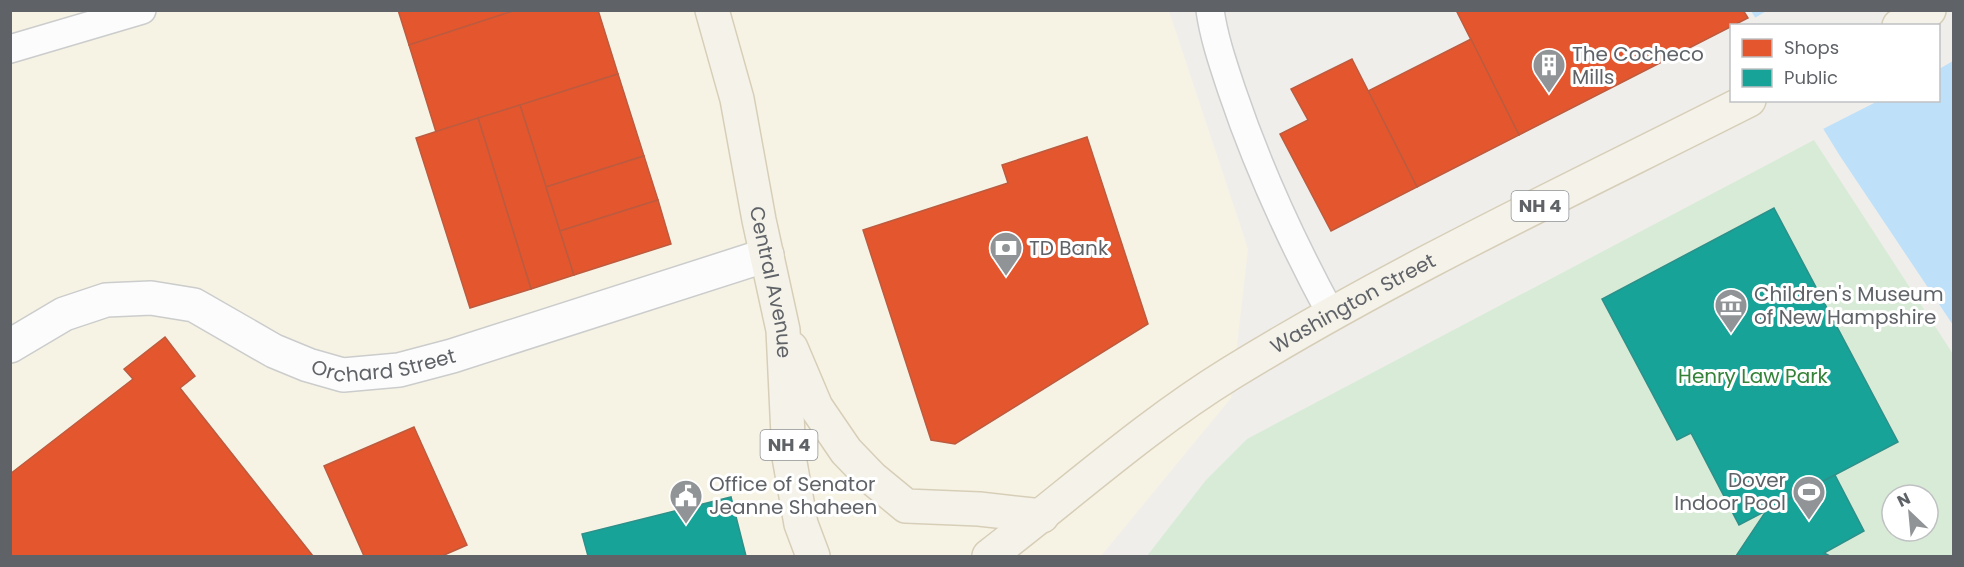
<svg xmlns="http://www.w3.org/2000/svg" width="1964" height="567" font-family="Poppins,sans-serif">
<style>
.commercial{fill:#f7f3e4}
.green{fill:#d8ebd6;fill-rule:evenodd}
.water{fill:#bfe0f9}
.pier{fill:#efeeea}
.shops{fill:#e4572e;stroke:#bc5b3f;stroke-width:1.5}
.public{fill:#17a398;stroke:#2d908a;stroke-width:1.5}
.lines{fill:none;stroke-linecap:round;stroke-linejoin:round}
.lane-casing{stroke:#cbcccc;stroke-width:30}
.street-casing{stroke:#cbcccc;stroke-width:36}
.primary-casing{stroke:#d7ceb8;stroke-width:36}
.lane{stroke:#fdfcfc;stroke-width:27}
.street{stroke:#fdfcfc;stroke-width:33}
.primary{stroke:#f4f2e9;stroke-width:33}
.labels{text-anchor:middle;stroke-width:6;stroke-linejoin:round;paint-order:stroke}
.shield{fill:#fff;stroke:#8f9295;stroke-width:1.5}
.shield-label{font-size:18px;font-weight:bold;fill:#5f6368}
.poi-label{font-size:20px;fill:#5f6368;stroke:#fff;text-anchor:start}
.street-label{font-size:20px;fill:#5f6368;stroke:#fff}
.park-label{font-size:20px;fill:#348238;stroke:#fff}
</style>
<rect width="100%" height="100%" fill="#efeeea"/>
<!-- commercial -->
<path class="commercial" d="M10,11H1169L1248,249L1231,398L1101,556H11Z"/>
<!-- green -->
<path class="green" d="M1814,140L1953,354V556H1147L1206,480L1247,439ZM1892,495H1928V531H1892Z"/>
<!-- water -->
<path class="water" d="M1751,11H1942L1953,27V325L1840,156L1806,101L1938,100V26L1760,25Z"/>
<!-- pier -->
<g class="pier">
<path d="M1768,10H1946L1954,21L1953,61L1939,69L1938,26H1757L1753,19Z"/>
<path d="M1803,100H1878V101L1821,130Z"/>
</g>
<!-- shops -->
<g class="shops">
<path d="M398,10H516L409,45Z"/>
<path d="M516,10H598L618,74L436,132L409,45Z"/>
<path d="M1456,10H1743L1748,18L1519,135Z"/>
<path d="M1471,39L1519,135L1417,187L1368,91Z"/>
<path d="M1352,59L1417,187L1331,231L1280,134L1308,120L1291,89Z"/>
<path d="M618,74L644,156L546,187L520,105Z"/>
<path d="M520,105L574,275L531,289L478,118Z"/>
<path d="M478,118L531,289L470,308L416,138Z"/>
<path d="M1087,137L1148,324L955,444L931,440L863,230L1008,183L1002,165Z"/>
<path d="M644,156L658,200L560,231L546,187Z"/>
<path d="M658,200L671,244L574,275L560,231Z"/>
<path d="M165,337L195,376L180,388L313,556H10V474L133,379L124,369Z"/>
<path d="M414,427L467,545L442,556H364L324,466Z"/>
</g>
<!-- public -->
<g class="public">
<path d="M1774,208L1898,442L1739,525L1691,433L1677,440L1602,299Z"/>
<path d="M1835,475L1864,531L1824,553L1830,556H1736L1766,511Z"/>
<path d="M731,497L746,556H588L582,534Z"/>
</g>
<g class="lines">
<!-- lane casing -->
<g class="lane-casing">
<g id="lane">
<path d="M1210,10C1214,38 1223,64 1232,91C1258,168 1292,242 1331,314"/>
<path d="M10,49L142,10"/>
</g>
</g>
<!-- street casing -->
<g class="street-casing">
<g id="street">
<path id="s1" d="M10,346L64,314L106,300L151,298L194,305L274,351L308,365L343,375L399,370L452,356L767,255"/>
</g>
</g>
<!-- primary casing -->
<g class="primary-casing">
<g id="primary">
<path id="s2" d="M712,10L737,99L759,220L783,330L789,457L801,524L813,556"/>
<path d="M1899,26L1929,10"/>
<path d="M791,348L816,407L846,451L872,478L906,506L979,509L1042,516"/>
<path id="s3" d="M989,556C1069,495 1145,426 1231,373C1397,271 1575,188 1749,100"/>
</g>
</g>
<!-- lane -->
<use href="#lane" class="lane"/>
<!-- street -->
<use href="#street" class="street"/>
<!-- primary -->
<use href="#primary" class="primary"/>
</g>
<!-- icons -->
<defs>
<g id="building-pin" transform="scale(1.725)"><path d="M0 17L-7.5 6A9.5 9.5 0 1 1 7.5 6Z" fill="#919496" stroke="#fff"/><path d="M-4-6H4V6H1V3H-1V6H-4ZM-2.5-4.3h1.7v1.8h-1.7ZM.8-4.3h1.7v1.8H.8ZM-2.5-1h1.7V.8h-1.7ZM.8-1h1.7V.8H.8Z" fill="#fff"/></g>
<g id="bank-pin" transform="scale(1.725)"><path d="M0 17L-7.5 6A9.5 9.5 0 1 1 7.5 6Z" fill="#919496" stroke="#fff"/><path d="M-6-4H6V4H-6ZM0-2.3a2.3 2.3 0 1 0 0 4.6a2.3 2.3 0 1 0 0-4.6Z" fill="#fff"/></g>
<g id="museum-pin" transform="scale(1.725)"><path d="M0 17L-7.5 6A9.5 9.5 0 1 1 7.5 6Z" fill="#919496" stroke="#fff"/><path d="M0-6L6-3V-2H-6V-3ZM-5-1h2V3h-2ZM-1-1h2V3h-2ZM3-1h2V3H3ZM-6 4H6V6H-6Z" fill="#fff"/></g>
<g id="stadium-pin" transform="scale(1.725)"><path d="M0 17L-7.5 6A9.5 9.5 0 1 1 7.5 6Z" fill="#919496" stroke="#fff"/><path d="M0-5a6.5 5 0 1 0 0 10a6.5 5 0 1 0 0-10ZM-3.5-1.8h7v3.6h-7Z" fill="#fff"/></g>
<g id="civic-pin" transform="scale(1.725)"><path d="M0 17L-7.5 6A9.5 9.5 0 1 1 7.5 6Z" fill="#919496" stroke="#fff"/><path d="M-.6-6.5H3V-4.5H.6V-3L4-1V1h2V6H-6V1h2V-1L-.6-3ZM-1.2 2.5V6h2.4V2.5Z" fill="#fff"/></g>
</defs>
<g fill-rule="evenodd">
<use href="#building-pin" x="1549" y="65"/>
<use href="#bank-pin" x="1006" y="248"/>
<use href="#museum-pin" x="1731" y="305"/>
<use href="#stadium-pin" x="1809" y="492"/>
<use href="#civic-pin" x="686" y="496"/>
</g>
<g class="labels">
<!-- shield labels -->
<g class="shield">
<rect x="1511.5" y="191" width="57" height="30" rx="4.5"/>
<rect x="760.5" y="430" width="57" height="30" rx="4.5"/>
</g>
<g class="shield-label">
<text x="1540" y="212">NH 4</text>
<text x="789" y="451">NH 4</text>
</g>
<!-- poi labels -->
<g class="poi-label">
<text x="1572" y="61">The Cocheco<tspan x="1572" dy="23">Mills</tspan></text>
<text x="1029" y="255">TD Bank</text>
<text x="1754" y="301">Children's Museum<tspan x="1754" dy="23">of New Hampshire</tspan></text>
<text x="1786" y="487" text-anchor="end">Dover<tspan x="1786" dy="23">Indoor Pool</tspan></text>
<text x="709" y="491">Office of Senator<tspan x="709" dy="23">Jeanne Shaheen</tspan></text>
</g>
<!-- street labels -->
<g class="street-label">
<text dy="7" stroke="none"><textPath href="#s2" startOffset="279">Central Avenue</textPath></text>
<text dy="7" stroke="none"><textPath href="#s3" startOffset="444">Washington Street</textPath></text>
<text dy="7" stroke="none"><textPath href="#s1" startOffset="402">Orchard Street</textPath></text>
</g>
<!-- park labels -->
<g class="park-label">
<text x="1753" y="383">Henry Law Park</text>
</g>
</g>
<!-- border -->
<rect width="1964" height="567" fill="none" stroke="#5f6368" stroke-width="24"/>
<!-- legend -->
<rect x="1730" y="24" width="210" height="78" fill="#ffffff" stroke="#bfc1c3" stroke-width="1.5"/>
<rect x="1742" y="39" width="30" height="18" fill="#e4572e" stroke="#bfc1c3" stroke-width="1.5"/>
<text x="1784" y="54" font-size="18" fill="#5f6368">Shops</text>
<rect x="1742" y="69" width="30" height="18" fill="#17a398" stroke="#bfc1c3" stroke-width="1.5"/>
<text x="1784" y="84" font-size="18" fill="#5f6368">Public</text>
<!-- north arrow -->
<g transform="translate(1910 513) rotate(334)"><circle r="28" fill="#ffffff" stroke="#bfc1c3" stroke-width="1.5"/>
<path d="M0-4.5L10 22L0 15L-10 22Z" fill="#919496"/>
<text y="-9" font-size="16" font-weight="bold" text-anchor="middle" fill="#5f6368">N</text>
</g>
</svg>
